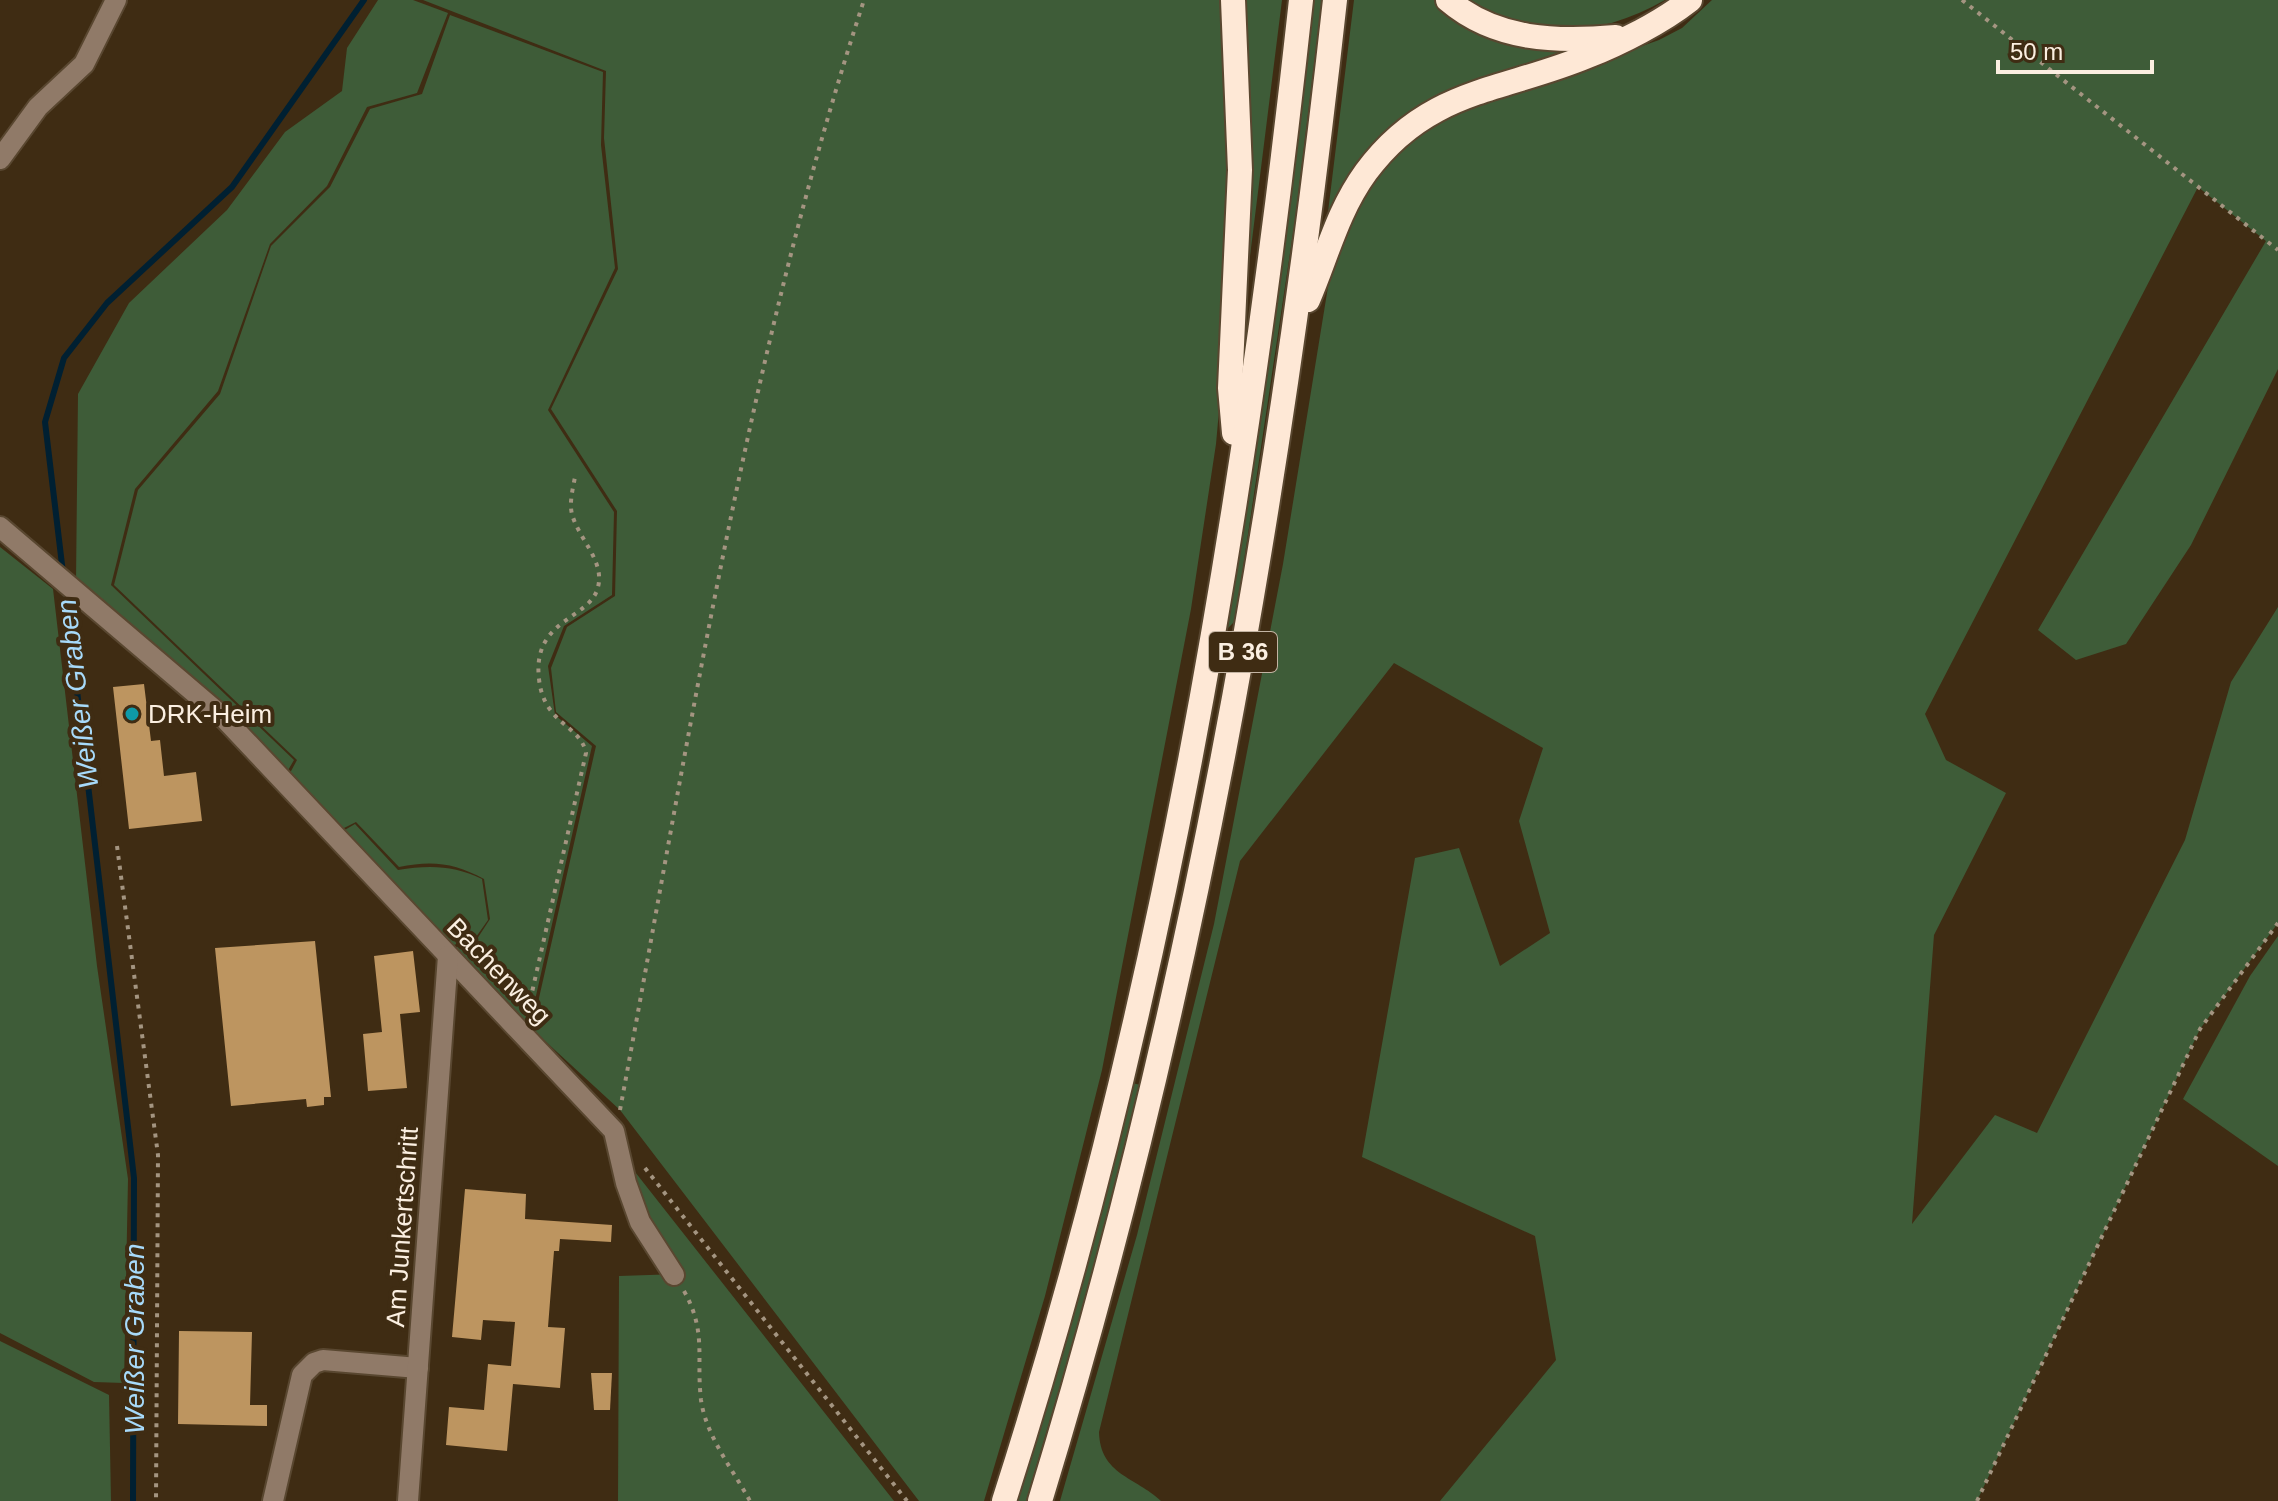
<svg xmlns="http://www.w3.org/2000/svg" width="2278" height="1501" font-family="Arial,sans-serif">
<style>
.green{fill:#3e5c38}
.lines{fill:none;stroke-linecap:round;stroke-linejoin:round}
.stream{stroke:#002032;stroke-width:6}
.building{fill:#bd9560}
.minor-casing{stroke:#594730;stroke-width:24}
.highway-casing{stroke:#594730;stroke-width:28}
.path{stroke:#a49581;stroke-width:4;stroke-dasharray:4 6;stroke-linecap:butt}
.minor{stroke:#907a68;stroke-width:20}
.highway{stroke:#fee8d6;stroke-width:24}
.culture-dot{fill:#0f9aa8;stroke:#3f2c13;stroke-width:3}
.labels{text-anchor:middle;stroke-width:8;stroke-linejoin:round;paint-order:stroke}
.shield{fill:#3f2c13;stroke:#c3b4a3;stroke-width:2}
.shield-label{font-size:24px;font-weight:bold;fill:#fbefe1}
.poi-label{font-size:26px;fill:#fbefe1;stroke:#3f2c13;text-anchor:start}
.street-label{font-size:26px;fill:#fbefe1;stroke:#3f2c13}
.water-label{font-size:28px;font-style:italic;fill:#a7dafa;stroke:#3f2c13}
</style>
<rect width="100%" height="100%" fill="#3f2c13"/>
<!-- green -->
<g class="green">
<path d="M378,0H413L448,13L417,93L367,107L327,186L270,244L218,391L135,489L111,585L294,760L287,772L76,582L78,394L129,303L227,210L285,132L342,91L347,48Z"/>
<path d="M423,0H1226L1232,87L1226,333L1216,444L1191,609L1102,1070L1045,1296L984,1501H919L620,1110L532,1029L596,746L556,712L551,668L567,627L615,596L617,511L551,409L618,269L604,138L606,71Z"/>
<path d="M1243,0H1282L1247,280Z"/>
<path d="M1314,0H1322L1295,220L1235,621L1228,628L1292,187Z"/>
<path d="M1354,0H1438L1535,49L1566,50V54L1466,86L1331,213L1328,212Z"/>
<path d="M1464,0H1665C1594,40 1534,39 1464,0Z"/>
<path d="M1712,0H2278V369L2191,545L2126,644L2076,660L2038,630L2266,241L2198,187L1925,714L1946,760L2006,793L1934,935L1912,1224L1995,1115L2037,1133L2185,840L2231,682L2278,607V923L2200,1029L1977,1501H1440L1556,1360L1535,1236L1362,1157L1415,858L1459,848L1500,966L1550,933L1519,821L1543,748L1394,663L1240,861L1099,1432C1100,1475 1136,1477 1161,1501H1060L1137,1235L1214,924L1283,564L1333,256L1372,178L1431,122L1659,40L1682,28Z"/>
<path d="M450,15L603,72L601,145L615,268L548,410L614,512L612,595L564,626L548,666L555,715L592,746L529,1027L454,948L477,939L490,919L484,879C455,863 432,860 399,867L356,822L342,829L290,773L297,760L114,585L138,490L220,394L271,246L330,187L370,109L422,94Z"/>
<path d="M0,547L53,589L97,966L128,1179L124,1383L94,1382L0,1333Z"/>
<path d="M355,824L398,870C428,865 454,865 482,879L488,920L476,937L451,946L343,831Z"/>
<path d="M2278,936V1166L2183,1099L2250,976Z"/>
<path d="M1132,1083L1141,1085L1083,1308L1026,1501H1016L1081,1284Z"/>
<path d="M628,1163L894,1501H618L619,1276L679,1274L645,1208Z"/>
<path d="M0,1341L109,1395L111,1501H0Z"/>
</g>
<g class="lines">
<!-- stream -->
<g class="stream">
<path d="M63,573L45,422L64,358L107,303L232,187L364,0"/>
<path d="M65,588L134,1178L133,1501"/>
</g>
</g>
<!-- building -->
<g class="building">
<path d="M144,684L151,741L160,740L164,776L196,772L202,821L129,829L113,687Z"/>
<path d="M315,941L331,1097H324V1105L307,1107L306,1099L231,1106L215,948Z"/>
<path d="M413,951L420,1012L400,1014L407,1088L368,1091L363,1034L382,1032L374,956Z"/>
<path d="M465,1189L526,1194L525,1219L612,1225L611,1242L560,1239L559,1251H554L548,1327L565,1328L560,1388L513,1384L507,1451L446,1445L449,1407L484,1410L488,1364L511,1366L515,1322L483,1320L481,1340L452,1337Z"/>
<path d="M179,1331L252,1332L250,1405H267V1426L178,1424Z"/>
<path d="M591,1373H612L610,1410H594Z"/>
</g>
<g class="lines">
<!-- minor casing -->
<g class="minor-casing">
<g id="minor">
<path d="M0,159L38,107L84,64L116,0"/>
<path d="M0,527L223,717L614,1131L626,1183L640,1222L674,1275"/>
<path d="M273,1501L302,1375L314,1363L323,1360L418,1368"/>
<path d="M408,1501L448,956"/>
</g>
</g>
<!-- highway casing -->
<g class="highway-casing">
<g id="highway">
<path d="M1233,0L1240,170L1230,388L1234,433"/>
<path d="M1448,0C1496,41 1557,42 1616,37"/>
<path d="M1308,300C1327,256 1337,212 1366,172C1428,88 1502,92 1588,56C1621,43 1662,22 1690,0"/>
<path d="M1004,1501C1160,1016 1246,506 1301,0"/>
<path d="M1040,1501C1190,1012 1279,508 1335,0"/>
</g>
</g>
<!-- path -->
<g class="path">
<path d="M1962,0L2278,250"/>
<path d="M117,846L158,1155L156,1501"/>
<path d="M528,1010L586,753C580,724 544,725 539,679C532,618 590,620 598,587C605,561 578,538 572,514C569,503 573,488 575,477"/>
<path d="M620,1110C689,740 747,359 864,0"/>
<path d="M645,1168L907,1501"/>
<path d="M684,1291C707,1332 696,1357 701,1400C706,1436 733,1470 750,1501"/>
<path d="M1977,1501L2200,1029L2278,923"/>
</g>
<!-- minor -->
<use href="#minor" class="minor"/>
<!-- highway -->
<use href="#highway" class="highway"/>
</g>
<!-- markers -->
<circle class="culture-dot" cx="132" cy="714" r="8"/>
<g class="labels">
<!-- shield labels -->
<rect class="shield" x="1209" y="632" width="68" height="40" rx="6"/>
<g class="shield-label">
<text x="1243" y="660">B 36</text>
</g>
<!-- poi labels -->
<g class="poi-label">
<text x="148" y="723">DRK-Heim</text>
</g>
<!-- street labels -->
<g class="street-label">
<text transform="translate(499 971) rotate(46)" y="9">Bachenweg</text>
<text transform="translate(402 1227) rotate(-86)" y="9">Am Junkertschritt</text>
</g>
<!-- water labels -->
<g class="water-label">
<text transform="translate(77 694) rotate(-97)" y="10">Weißer Graben</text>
<text transform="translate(134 1339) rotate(-90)" y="10">Weißer Graben</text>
</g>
</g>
<!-- scale -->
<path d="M1998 60v12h154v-12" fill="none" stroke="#fbefe1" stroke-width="4"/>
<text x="2010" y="60" font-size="24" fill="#fbefe1" stroke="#3f2c13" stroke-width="6" paint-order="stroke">50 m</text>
</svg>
